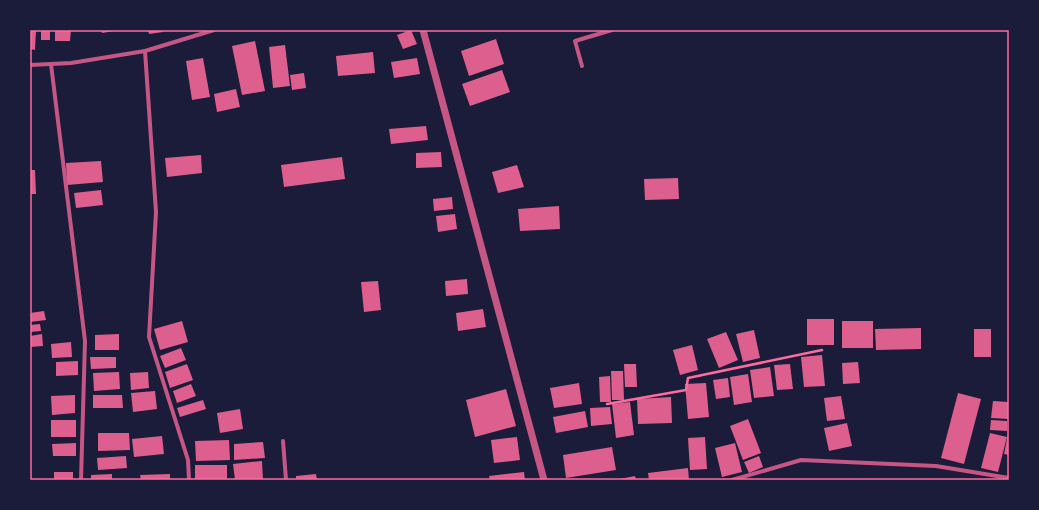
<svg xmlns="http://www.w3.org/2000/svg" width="1039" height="510" font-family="'Archivo Narrow',sans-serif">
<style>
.building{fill:#dd5f8e}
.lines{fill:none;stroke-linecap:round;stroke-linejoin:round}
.path{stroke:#ff6b9d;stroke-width:2.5}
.minor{stroke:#c65784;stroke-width:4}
.tertiary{stroke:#c65784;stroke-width:7}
.neatline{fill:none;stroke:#ff6b9d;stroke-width:1.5}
</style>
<rect width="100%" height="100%" fill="#1b1b3a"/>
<!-- building -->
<g class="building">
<path d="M30,30H36L35,50L30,49Z"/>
<rect x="41" y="30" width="9" height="10"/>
<path d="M55,30H71L70,41H55Z"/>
<path d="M101,30H114V31L102,33Z"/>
<path d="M148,30H163V32L149,34Z"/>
<path d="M411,30L417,44L403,49L397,35Z"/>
<path d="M496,39L504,64L469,76L461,51Z"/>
<path d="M255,41L265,91L242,95L232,46Z"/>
<path d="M285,45L290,86L273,88L269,47Z"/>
<path d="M373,52L375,73L338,76L336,56Z"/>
<path d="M203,58L210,97L192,100L186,61Z"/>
<path d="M417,58L420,74L394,78L391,62Z"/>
<path d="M502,70L510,92L470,106L462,84Z"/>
<path d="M304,73L306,88L292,90L290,75Z"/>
<path d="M236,89L240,107L217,112L214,94Z"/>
<path d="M426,126L428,140L391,144L389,129Z"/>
<path d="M441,152L442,167L416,168V153Z"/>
<path d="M201,155L202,173L167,177L165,158Z"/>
<path d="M342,157L345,179L284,187L281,165Z"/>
<path d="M101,161L103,182L67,185L66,163Z"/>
<path d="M517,165L524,187L498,193L492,172Z"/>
<path d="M30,170H35L36,194H30Z"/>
<path d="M678,178L679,199L645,200L644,179Z"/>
<path d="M101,190L103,205L76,208L74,193Z"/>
<path d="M452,197L453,209L434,211L433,199Z"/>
<path d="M559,206L560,229L520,231L518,209Z"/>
<path d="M455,214L457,229L438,232L436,216Z"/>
<path d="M467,279L468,294L446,296L445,281Z"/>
<path d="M378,281L381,310L364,312L361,282Z"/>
<path d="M483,309L486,327L458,331L456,313Z"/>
<path d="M44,311L46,320L30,322V313Z"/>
<rect x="807" y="319" width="27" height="26"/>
<path d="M182,321L188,342L160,350L154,329Z"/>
<rect x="842" y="321" width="31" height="27"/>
<path d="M40,324L41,331L30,332V325Z"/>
<path d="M921,328V349L876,350L875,329Z"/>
<rect x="974" y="329" width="17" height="28"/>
<path d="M754,330L760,358L743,362L736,334Z"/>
<path d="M726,332L738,360L719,368L707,339Z"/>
<path d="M42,334L43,346L30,347V336Z"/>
<path d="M119,334V350H95V335Z"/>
<path d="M71,342L72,357L52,358L51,344Z"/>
<path d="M692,345L698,370L680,375L673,350Z"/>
<path d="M181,348L186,360L165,368L160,356Z"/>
<path d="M822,355L825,386L804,387L801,357Z"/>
<path d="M90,357H116V368L91,369Z"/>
<path d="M78,361V375L56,376V362Z"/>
<path d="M858,362L860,383L843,384L842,363Z"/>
<path d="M187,364L193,380L170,388L165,372Z"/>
<path d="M624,364H636L637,387H625Z"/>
<path d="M790,364L793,389L777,390L774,365Z"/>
<path d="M770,367L774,396L754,398L750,370Z"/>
<path d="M611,371H623L624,400H612Z"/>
<path d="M119,372L120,389L94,391L93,373Z"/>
<path d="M148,372L149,388L131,390L130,373Z"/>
<path d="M748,374L752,402L734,405L730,377Z"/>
<path d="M610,376L611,402H600L599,377Z"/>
<path d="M728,378L730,397L716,399L713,380Z"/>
<path d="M579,383L582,404L554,408L550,388Z"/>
<path d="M706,383L709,417L688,419L685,384Z"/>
<path d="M191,384L196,396L177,403L173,391Z"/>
<path d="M506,389L516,426L475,437L466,400Z"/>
<path d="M155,391L157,409L133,412L131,393Z"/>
<path d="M958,393L981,399L964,464L941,458Z"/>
<path d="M75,395V413L52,415L51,396Z"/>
<path d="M93,395H122L123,408H93Z"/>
<path d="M841,396L845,419L827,421L824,398Z"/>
<path d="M671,397L672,423L638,424L637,399Z"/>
<path d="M203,400L206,409L180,417L177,408Z"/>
<path d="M993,401L1009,402V419L991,418Z"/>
<path d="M630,402L634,435L616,438L612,404Z"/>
<path d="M610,407L612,424L591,426L590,408Z"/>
<path d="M240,409L243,429L220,433L217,413Z"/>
<path d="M585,411L588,427L556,433L553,417Z"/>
<path d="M748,419L761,453L743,460L730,426Z"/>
<rect x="51" y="420" width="25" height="17"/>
<path d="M991,420L1007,421V431L990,430Z"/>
<path d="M847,423L852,446L829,451L824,428Z"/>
<path d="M98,433H129L130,450L98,451Z"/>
<path d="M990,433L1007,437L998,472L981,468Z"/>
<path d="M1008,434H1009V455L1004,454Z"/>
<path d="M162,436L164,454L134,457L132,439Z"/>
<path d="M517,437L520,460L494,463L491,440Z"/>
<path d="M705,437L707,469L690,470L688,438Z"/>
<path d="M229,440L230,460L196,461L195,441Z"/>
<path d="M263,442L265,458L234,460V444Z"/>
<path d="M76,443V456H53L52,444Z"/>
<path d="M735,443L742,472L722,477L715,448Z"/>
<path d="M612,447L616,470L566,478L563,455Z"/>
<path d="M126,456L127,468L98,470L97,458Z"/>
<path d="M759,456L763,467L749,473L744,462Z"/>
<path d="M262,461L263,480H235L233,464Z"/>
<rect x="195" y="465" width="32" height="14"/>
<path d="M688,468L689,480H649L648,473Z"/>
<rect x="54" y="472" width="19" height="8"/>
<path d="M524,472L525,480H490L489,476Z"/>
<path d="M112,474V480H91V475Z"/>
<path d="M170,474V480H141L140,475Z"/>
<path d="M316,474L317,480H296V476Z"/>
<path d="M635,476L636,480H620V479Z"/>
</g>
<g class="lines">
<!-- path -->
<path class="path" d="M607,404L686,390L688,378L822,350"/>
<!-- minor -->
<g class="minor">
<path d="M145,51L156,212L149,337L188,460L189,480"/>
<path d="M51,64L85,341L81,480"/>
<path d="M30,65L71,63L145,51L214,30"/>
<path d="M582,66L575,41L612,30"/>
<path d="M283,441L286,480"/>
<path d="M732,480L801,460L936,466L1009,478"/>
</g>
<!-- tertiary -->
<path class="tertiary" d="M423,30L544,480"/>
</g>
<!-- border -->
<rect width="1039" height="510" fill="none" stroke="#1b1b3a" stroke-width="62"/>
<rect x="31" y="31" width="977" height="448" class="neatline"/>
</svg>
